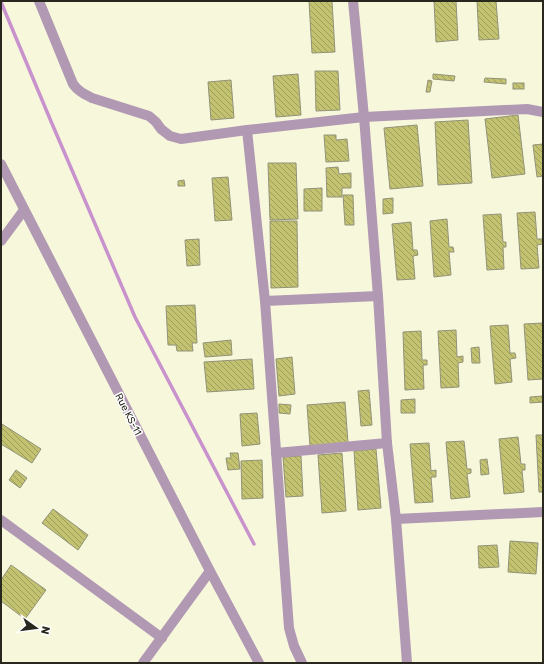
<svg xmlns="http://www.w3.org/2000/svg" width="544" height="664" font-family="Rubik,sans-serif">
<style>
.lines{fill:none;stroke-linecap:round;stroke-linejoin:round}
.stream{stroke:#c892cd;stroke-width:3.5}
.building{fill:url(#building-back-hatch);stroke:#929279}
.minor{stroke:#b199b3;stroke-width:10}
.labels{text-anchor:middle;stroke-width:3;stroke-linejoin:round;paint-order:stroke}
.street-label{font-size:10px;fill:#28281e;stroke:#fff}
</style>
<defs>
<pattern id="building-back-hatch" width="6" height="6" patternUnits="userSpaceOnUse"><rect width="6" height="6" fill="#c3c271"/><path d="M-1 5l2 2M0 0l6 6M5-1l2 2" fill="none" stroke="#9e9e5c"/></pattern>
</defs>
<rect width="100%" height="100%" fill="#f7f7dc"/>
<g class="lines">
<!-- stream -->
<path class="stream" d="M1,2L50,119L135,317L254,544"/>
</g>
<!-- building -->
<g class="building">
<path d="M309,1H332L335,52L312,53Z"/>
<path d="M434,1H456L458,40L436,42Z"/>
<path d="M477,1H496L499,39L479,40Z"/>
<path d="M315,71H338L340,110L316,111Z"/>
<path d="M298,74L301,115L276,117L273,76Z"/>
<path d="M433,74L455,76L454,81L433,79Z"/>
<path d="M485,78L506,79V84L484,82Z"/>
<path d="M231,80L234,118L211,120L208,82Z"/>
<path d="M428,80L432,81L430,92H426Z"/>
<rect x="513" y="83" width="11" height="6"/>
<path d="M518,115L525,174L492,178L485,119Z"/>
<path d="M468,120L472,183L438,185L435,122Z"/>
<path d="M417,125L423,186L390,189L384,128Z"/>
<path d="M324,135H336V140L347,139L349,161L326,162Z"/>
<path d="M543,144V176L537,177L533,145Z"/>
<path d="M268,163H296L298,219L270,220Z"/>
<path d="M338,167L339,174L351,173V188H342V197H327L326,168Z"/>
<path d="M228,177L232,220L215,221L212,178Z"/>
<path d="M184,180L185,186H178V181Z"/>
<path d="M322,188V211H304V189Z"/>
<path d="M343,195H353L354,225H345Z"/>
<path d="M393,198V213L383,214V199Z"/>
<path d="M535,212L537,239H542L543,244L537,245L539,268L521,269L517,213Z"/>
<path d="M501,214L503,242H506V247H503L504,269L487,270L483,215Z"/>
<path d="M447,219L449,247H453L454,252H449L451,275L434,277L430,221Z"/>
<path d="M270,221H297L298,287L271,288Z"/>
<path d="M411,222L413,250H417L418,255L413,256L415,279L397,280L392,224Z"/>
<path d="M199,239L200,265L187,266L185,240Z"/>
<path d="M195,305L197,343H192L193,351H177L176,345H168L166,306Z"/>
<path d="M543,323V379L528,380L524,324Z"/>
<path d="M508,325L510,353H515L516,358L510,359L512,382L495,384L490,326Z"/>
<path d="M456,330L457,357L463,356V362L458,363L459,387L441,388L438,331Z"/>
<path d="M421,331L422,360H427V365H423L424,389L405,390L403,332Z"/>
<path d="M231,340L232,355L205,357L203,343Z"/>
<path d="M479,347L480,363H472L471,348Z"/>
<path d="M292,357L295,394L279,396L276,359Z"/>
<path d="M252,359L254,389L207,392L204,362Z"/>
<path d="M369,390L372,425L361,426L358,391Z"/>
<path d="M543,396V402L530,403V397Z"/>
<path d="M415,399V413H401V400Z"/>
<path d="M345,402L348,443L310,446L307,405Z"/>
<path d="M279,404L291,405L290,414L279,413Z"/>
<path d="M257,413L260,444L242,446L240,414Z"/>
<path d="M2,424L41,449L32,463L1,444Z"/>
<path d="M536,435H543V492H539Z"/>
<path d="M518,437L521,464H525V470H522L524,492L504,494L499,439Z"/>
<path d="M464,441L467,469H471V473L467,474L470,497L451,499L446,442Z"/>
<path d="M429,443L431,471L436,470V477H431L433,502L415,503L410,444Z"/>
<path d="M376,449L381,508L358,510L354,451Z"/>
<path d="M230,453H238L240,469L228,470L226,458H231Z"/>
<path d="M342,453L346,511L322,513L318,455Z"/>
<path d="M301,456L303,496L286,497L283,457Z"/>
<path d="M487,459L489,474L481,475L480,460Z"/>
<path d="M262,460L263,498L242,499L241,461Z"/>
<path d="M16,470L27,478L20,488L9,480Z"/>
<path d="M53,509L88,535L78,550L42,523Z"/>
<path d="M510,541L538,543L536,574L508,572Z"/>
<path d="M497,545L499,567L479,568L478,546Z"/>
<path d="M11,565L46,590L25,619L1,601V580Z"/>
</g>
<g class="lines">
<!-- minor -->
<g class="minor">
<path d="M39,1L73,84C78,91 84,94 92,98L149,116L156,122L161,129L170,136L181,139L247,130L364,117L527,109L543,112"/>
<path d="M353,1L364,117L378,296L387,443L396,519L407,663"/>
<path d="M247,130L265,301L289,628L294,646L302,663"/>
<path d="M1,164L210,571L259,663"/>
<path d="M1,241L24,210"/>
<path d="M265,301L378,296"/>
<path d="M276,453L387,443"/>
<path d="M396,519L543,512"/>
<path d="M1,520L162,638"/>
<path d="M143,663L210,571"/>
</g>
</g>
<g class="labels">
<!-- street labels -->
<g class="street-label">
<text transform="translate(129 414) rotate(63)" y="4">Rue KS-11</text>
</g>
</g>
<!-- border -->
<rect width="544" height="664" fill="none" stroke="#28281e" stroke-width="4"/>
<!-- north arrow -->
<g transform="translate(36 628) rotate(104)" stroke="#ffffff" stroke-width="3" paint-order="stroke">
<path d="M0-3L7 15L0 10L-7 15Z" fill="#28281e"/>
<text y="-6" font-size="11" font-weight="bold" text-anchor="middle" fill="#28281e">N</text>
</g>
</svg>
